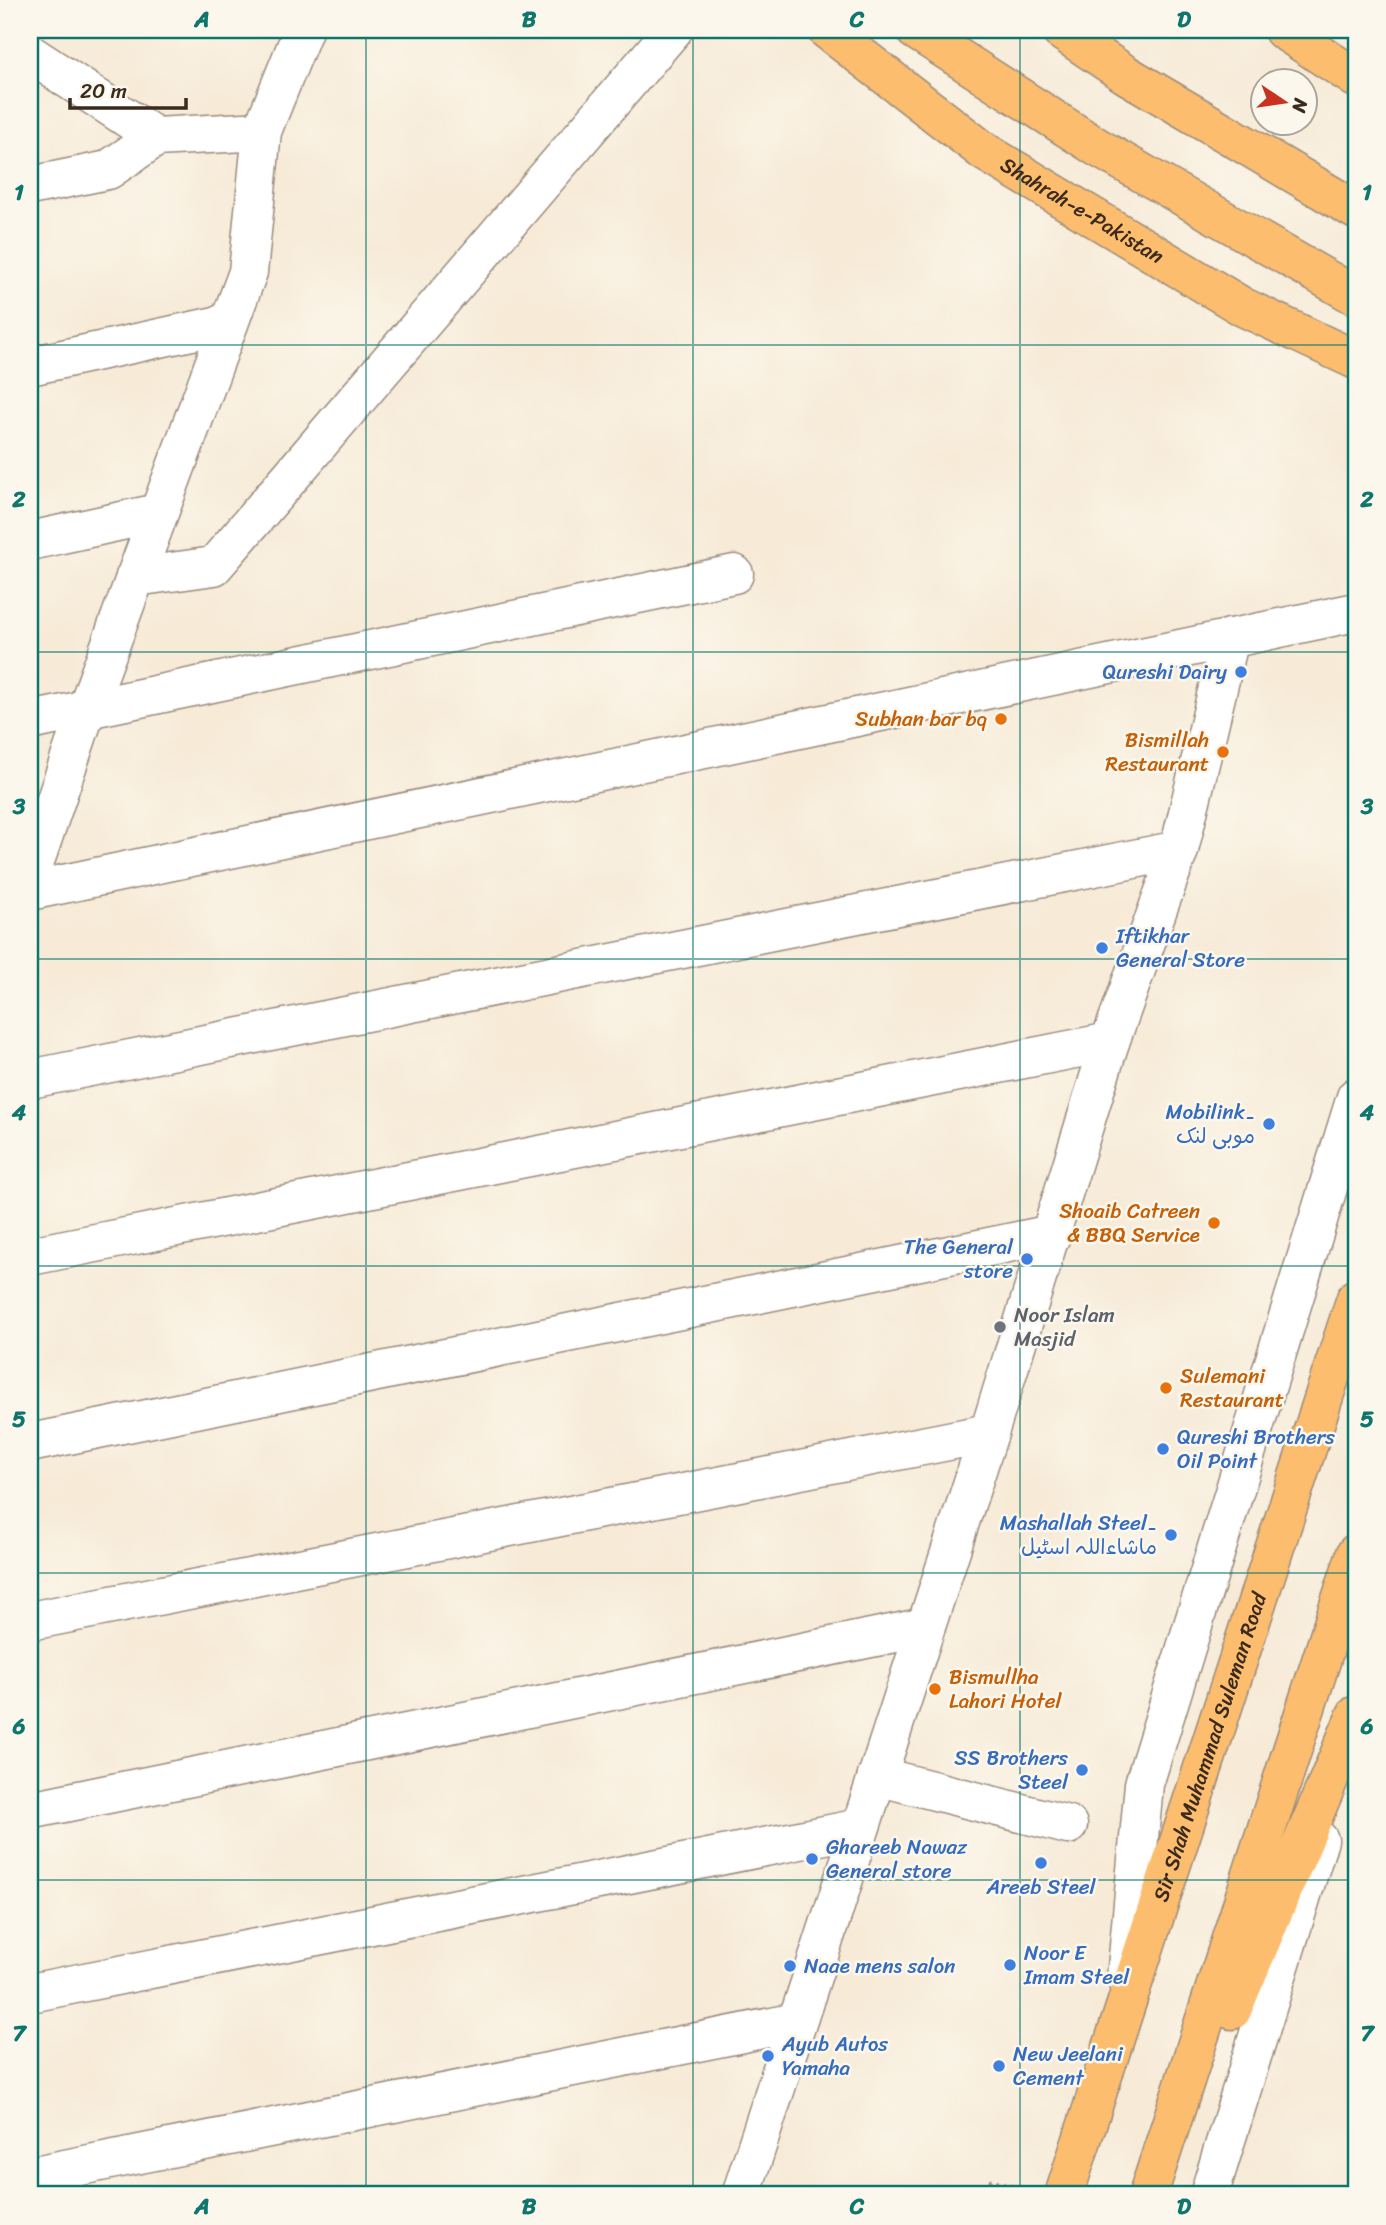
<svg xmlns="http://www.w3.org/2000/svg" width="1386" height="2225" font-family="Sriracha,'Playpen Sans Arabic',sans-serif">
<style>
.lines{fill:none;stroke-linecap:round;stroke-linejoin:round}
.minor-casing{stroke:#998a7b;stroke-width:41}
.major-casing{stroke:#998a7b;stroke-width:41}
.highway-casing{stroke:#998a7b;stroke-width:41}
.path{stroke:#998a7b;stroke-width:4.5;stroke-dasharray:2 5;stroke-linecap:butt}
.minor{stroke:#fff;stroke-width:38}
.major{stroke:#fcbd6e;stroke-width:38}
.highway{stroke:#fcbd6e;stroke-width:38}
.grid{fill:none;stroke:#0f766e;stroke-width:2;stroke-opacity:0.55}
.shop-dot{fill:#3f7fe0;stroke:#fbf7ec;stroke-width:2.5}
.food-dot{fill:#e8710a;stroke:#fbf7ec;stroke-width:2.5}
.worship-dot{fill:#6b7280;stroke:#fbf7ec;stroke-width:2.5}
.labels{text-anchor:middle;stroke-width:5;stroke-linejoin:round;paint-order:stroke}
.street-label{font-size:21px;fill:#3b2a1e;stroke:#fbf7ec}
.shop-label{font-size:21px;fill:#366cbe;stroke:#fbf7ec;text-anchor:start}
.food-label{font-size:21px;fill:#c56008;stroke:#fbf7ec;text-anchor:end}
.worship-label{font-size:21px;fill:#5b616d;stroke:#fbf7ec;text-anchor:start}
.neatline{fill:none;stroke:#0f766e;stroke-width:2.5}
.grid-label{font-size:23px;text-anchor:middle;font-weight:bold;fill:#0f766e}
</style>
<rect width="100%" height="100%" fill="#fbf7ec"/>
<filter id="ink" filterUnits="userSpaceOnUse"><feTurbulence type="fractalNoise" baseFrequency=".0143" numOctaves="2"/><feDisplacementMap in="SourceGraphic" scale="14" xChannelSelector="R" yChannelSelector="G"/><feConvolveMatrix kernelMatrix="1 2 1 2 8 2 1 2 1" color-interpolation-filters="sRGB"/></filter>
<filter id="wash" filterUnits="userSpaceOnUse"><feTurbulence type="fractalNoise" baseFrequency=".00686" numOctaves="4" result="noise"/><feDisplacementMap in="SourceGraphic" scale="28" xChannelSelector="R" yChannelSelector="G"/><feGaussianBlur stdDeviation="1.57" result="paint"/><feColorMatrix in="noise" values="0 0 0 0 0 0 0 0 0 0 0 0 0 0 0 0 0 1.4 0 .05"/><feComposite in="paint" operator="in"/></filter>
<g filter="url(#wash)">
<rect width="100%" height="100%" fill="#f7ebd8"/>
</g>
<g filter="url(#ink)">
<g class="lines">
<!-- minor casing -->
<g class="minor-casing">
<g id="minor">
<path d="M30,54L156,137L262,131"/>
<path d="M30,186L108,170L156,137"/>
<path d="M30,366L229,323"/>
<path d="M30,541L158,513"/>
<path d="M135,577L214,566L673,30"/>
<path d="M30,721L734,574"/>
<path d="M30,876L87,708L248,272L262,131L303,30"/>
<path d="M30,891L1356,612"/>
<path d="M30,1079L1179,850"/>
<path d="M30,1256L1110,1042"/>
<path d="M30,1443L1052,1234"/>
<path d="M30,1621L989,1433"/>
<path d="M877,1776L1068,1825"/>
<path d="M30,1810L925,1627"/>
<path d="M1126,1979L1144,1784L1356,1097"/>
<path d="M30,1993L860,1828"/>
<path d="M30,2176L797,2022"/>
<path d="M741,2195L989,1433L1110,1042L1179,850L1230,638"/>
<path d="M1209,2195L1319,1840"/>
</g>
</g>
<!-- major casing -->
<g class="major-casing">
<g id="major">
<path id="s1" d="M827,30L985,152L1243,307L1356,360"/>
<path d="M1283,30L1356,78"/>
</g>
</g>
<!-- highway casing -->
<g class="highway-casing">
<g id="highway">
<path d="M915,30L1097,147L1356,296"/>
<path d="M1060,30L1125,74L1356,210"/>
<path d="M1232,2010L1356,1715"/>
<path id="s2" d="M1064,2195L1356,1298"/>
<path d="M1148,2195L1356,1553"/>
</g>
</g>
<!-- path -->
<path class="path" d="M986,2195L991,2180L1028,2192"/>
<!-- minor -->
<use href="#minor" class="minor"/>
<!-- major -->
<use href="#major" class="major"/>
<!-- highway -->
<use href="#highway" class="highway"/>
</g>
</g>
<!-- grid -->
<path class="grid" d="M366,30V2195M693,30V2195M1020,30V2195M30,345H1356M30,652H1356M30,959H1356M30,1266H1356M30,1573H1356M30,1880H1356"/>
<!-- markers -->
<g class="shop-dot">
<circle cx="1241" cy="672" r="7"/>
<circle cx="1102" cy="948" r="7"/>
<circle cx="1269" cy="1124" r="7"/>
<circle cx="1027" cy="1259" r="7"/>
<circle cx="1163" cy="1449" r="7"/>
<circle cx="1171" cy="1535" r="7"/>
<circle cx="1082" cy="1770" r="7"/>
<circle cx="812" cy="1859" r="7"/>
<circle cx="1041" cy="1863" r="7"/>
<circle cx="1010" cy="1965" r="7"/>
<circle cx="790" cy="1966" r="7"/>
<circle cx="768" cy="2056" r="7"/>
<circle cx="999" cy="2066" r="7"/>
</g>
<g class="food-dot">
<circle cx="1001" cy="719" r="7"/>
<circle cx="1223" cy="752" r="7"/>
<circle cx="1214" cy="1223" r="7"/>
<circle cx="1166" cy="1388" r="7"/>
<circle cx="935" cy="1689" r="7"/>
</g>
<circle class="worship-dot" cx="1000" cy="1327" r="7"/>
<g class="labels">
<!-- street labels -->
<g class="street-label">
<text dy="7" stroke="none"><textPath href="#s1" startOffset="313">Shahrah-e-Pakistan</textPath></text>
<text dy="7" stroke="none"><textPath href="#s2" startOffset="471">Sir Shah Muhammad Suleman Road</textPath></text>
</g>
<!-- shop labels -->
<g class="shop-label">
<text x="1227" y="679" text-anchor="end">Qureshi Dairy</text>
<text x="1116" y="943">Iftikhar<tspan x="1116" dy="24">General Store</tspan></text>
<text x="1255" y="1119" text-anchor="end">Mobilink۔<tspan x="1255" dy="24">موبی لنک</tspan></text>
<text x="1013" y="1254" text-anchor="end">The General<tspan x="1013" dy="24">store</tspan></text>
<text x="1177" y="1444">Qureshi Brothers<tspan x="1177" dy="24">Oil Point</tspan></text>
<text x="1157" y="1530" text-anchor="end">Mashallah Steel۔<tspan x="1157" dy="24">ماشاءاللہ اسٹیل</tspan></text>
<text x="1068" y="1765" text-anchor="end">SS Brothers<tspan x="1068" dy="24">Steel</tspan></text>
<text x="826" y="1854">Ghareeb Nawaz<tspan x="826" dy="24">General store</tspan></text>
<text x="1041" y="1894" text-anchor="middle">Areeb Steel</text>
<text x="1024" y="1960">Noor E<tspan x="1024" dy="24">Imam Steel</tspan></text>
<text x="804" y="1973">Naae mens salon</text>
<text x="782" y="2051">Ayub Autos<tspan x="782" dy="24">Yamaha</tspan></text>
<text x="1013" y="2061">New Jeelani<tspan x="1013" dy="24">Cement</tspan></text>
</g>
<!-- food labels -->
<g class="food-label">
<text x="987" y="726">Subhan bar bq</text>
<text x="1209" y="747">Bismillah<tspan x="1209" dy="24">Restaurant</tspan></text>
<text x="1200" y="1218">Shoaib Catreen<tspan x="1200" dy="24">&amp; BBQ Service</tspan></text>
<text x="1180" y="1383" text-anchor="start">Sulemani<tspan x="1180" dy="24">Restaurant</tspan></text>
<text x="949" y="1684" text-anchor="start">Bismullha<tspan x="949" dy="24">Lahori Hotel</tspan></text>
</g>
<!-- worship labels -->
<g class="worship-label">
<text x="1014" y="1322">Noor Islam<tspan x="1014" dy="24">Masjid</tspan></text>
</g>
</g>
<!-- margin -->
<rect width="1386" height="2225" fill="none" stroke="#fbf7ec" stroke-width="77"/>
<!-- north arrow -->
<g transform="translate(1284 102) rotate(103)"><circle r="33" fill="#fbf7ec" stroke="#aea59a" stroke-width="2"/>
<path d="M0-5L12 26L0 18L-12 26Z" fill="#c8321e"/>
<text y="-10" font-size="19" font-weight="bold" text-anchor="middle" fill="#3b2a1e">N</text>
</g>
<!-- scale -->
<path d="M70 98v10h116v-10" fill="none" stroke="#3b2a1e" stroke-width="3.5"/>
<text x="80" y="98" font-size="21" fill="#3b2a1e" stroke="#fbf7ec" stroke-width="5" paint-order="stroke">20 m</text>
<rect x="38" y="38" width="1310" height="2148" class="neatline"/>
<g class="grid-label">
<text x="202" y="27">A</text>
<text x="529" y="27">B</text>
<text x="857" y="27">C</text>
<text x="1184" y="27">D</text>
<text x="19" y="200">1</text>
<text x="1367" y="200">1</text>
<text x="19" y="507">2</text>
<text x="1367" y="507">2</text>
<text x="19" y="814">3</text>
<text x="1367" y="814">3</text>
<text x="19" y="1120">4</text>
<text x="1367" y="1120">4</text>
<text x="19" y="1427">5</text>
<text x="1367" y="1427">5</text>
<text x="19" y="1734">6</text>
<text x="1367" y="1734">6</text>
<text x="19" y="2041">7</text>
<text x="1367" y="2041">7</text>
<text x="202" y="2214">A</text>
<text x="529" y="2214">B</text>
<text x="857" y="2214">C</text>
<text x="1184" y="2214">D</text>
</g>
</svg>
